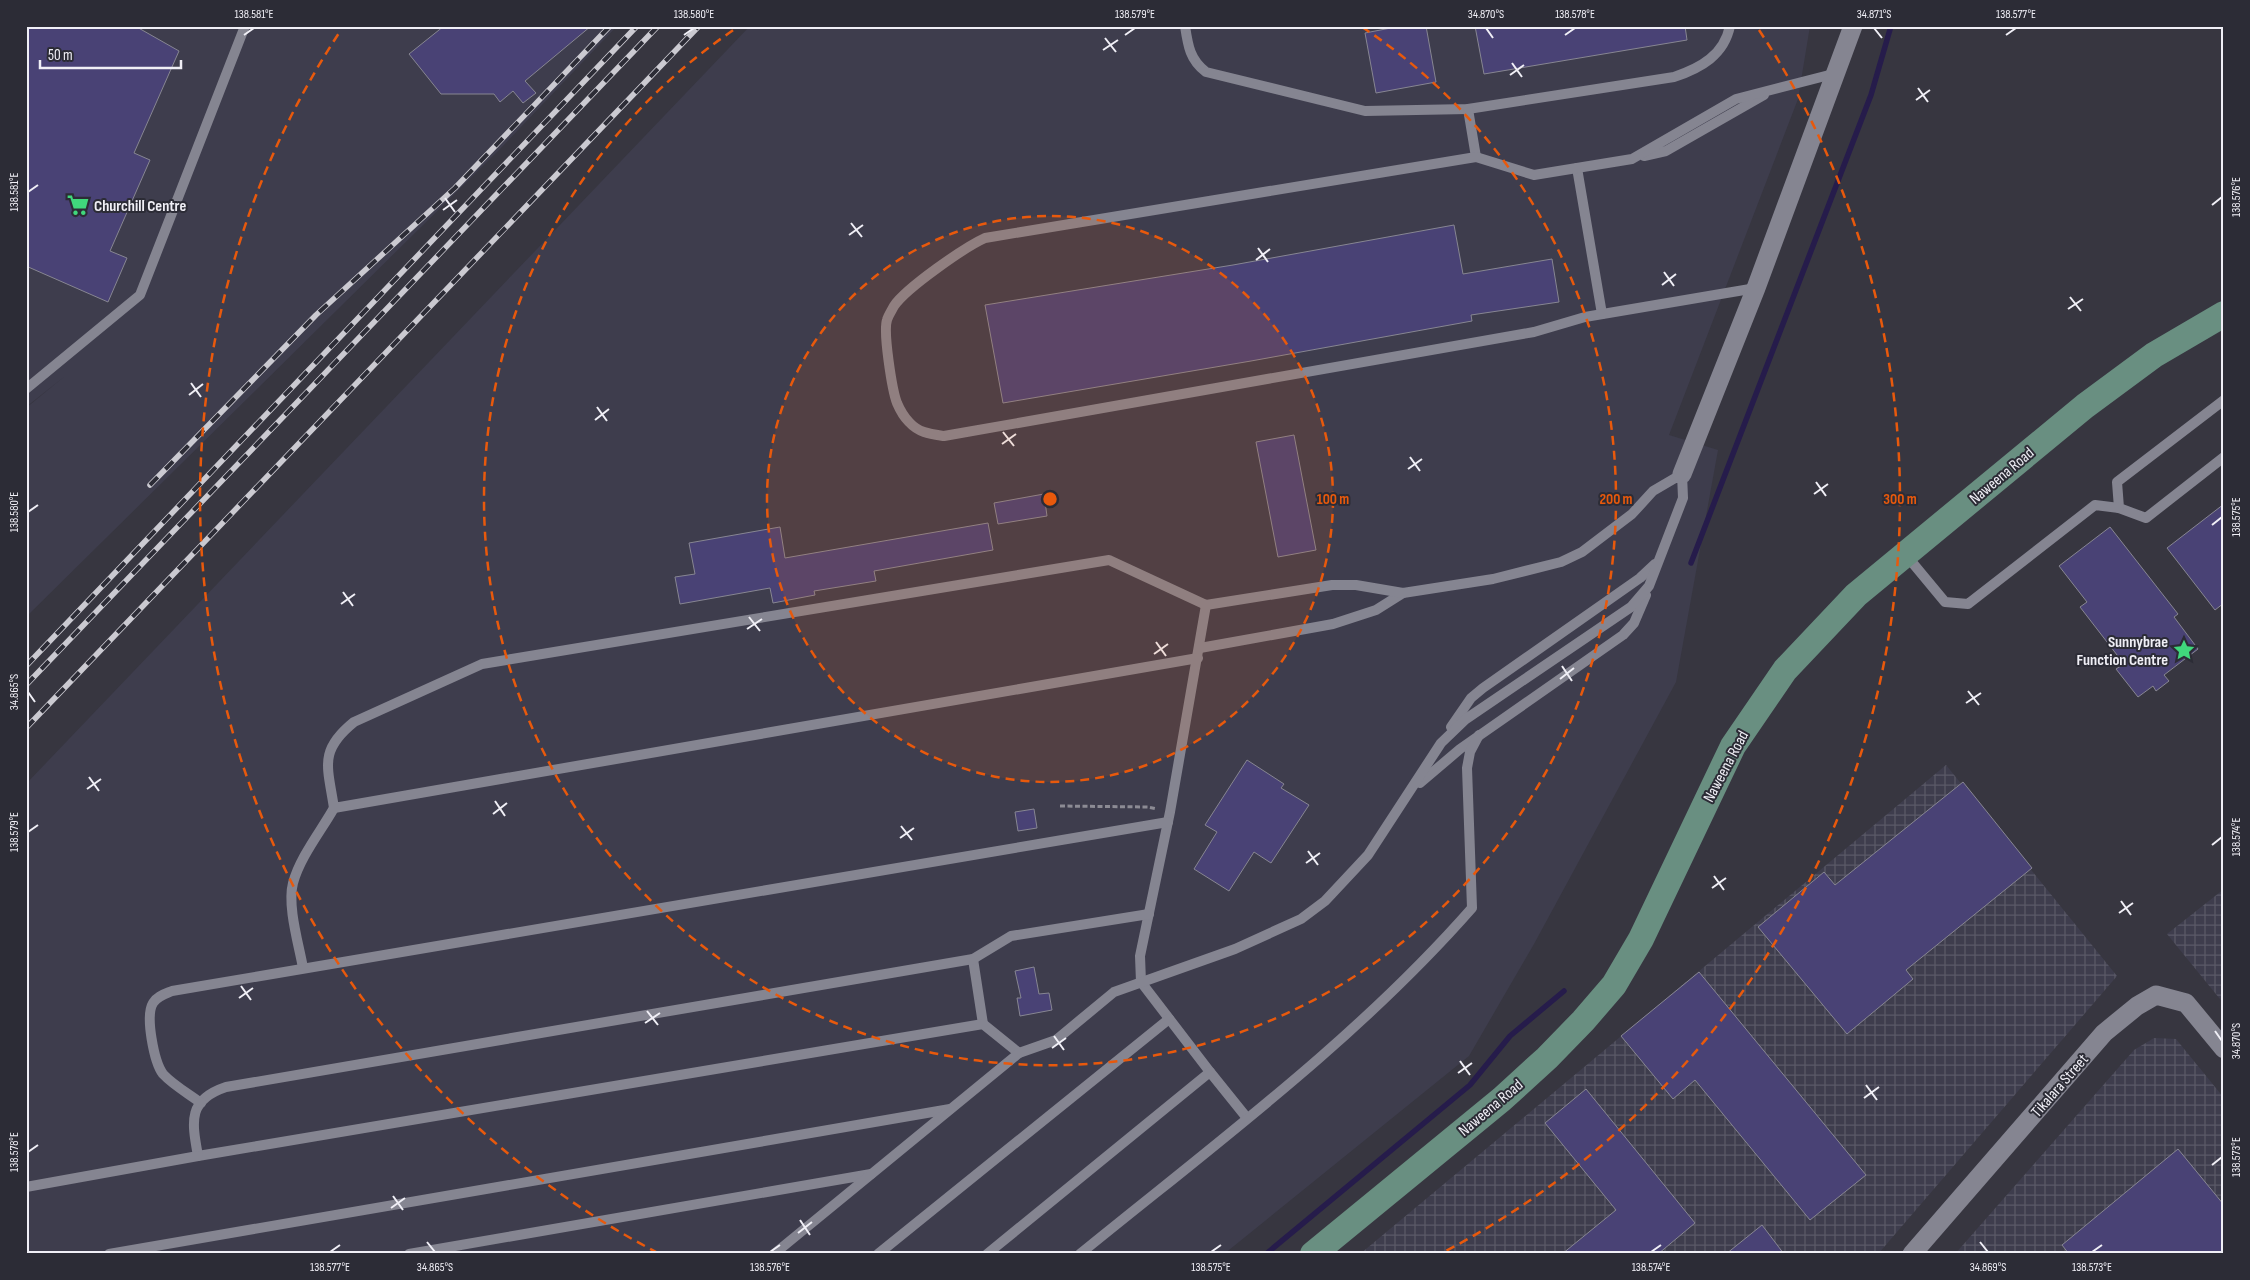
<svg xmlns="http://www.w3.org/2000/svg" width="2250" height="1280" font-family="'Sofia Sans Condensed',sans-serif">
<style>
.built{fill:#3e3d4d}
.industrial{fill:url(#industrial-grid)}
.lines{fill:none;stroke-linecap:round;stroke-linejoin:round}
.stream{stroke:#261c4b;stroke-width:5.5}
.building{fill:#494275;stroke:#878692}
.path{stroke:#8c8b94;stroke-width:3;stroke-dasharray:5 2.5;stroke-linecap:butt}
.lane{stroke:#858591;stroke-width:10}
.street{stroke:#858591;stroke-width:19}
.secondary{stroke:#698f81;stroke-width:26}
.rail-casing{stroke:#cbcad1;stroke-width:5.5}
.rail{stroke:#2c2c36;stroke-width:4;stroke-dasharray:11;stroke-linecap:butt}
.ticks{fill:none;stroke:#f0eff6;stroke-width:2}
.ring{fill:none;stroke:#e8590c;stroke-width:2.5;stroke-dasharray:9 6}
.labels{text-anchor:middle;stroke-width:4;stroke-linejoin:round;paint-order:stroke}
.poi-label{font-size:16px;font-weight:bold;fill:#f0eff6;stroke:#2c2c36;text-anchor:start}
.street-label{font-size:16px;fill:#f0eff6;stroke:#2c2c36}
.centre{fill:#e8590c;stroke:#2c2c36;stroke-width:2.5}
.ring-label{font-size:15px;text-anchor:middle;font-weight:bold;fill:#e8590c;stroke:#2c2c36;stroke-width:4;stroke-linejoin:round;paint-order:stroke}
.neatline{fill:none;stroke:#f0eff6;stroke-width:2}
.ticks-label{font-size:12px;text-anchor:middle;fill:#f0eff6}
</style>
<defs>
<pattern id="industrial-grid" width="8" height="8" patternUnits="userSpaceOnUse" patternTransform="scale(1.25)"><rect width="8" height="8" fill="#3e3d4d"/><path d="M0 4h8M4 0v8" fill="none" stroke="#5a5967"/></pattern>
</defs>
<rect width="100%" height="100%" fill="#373640"/>
<!-- built -->
<g class="built">
<path d="M26,26H617L499,150L26,617V408L65,376L26,407Z"/>
<path d="M750,26H1810L1798,99L1669,435L1718,450L1676,682L1534,944L1469,1056L1224,1254H26V784Z"/>
</g>
<!-- industrial -->
<g class="industrial">
<path d="M1946,765L2117,976L1878,1254H1360Z"/>
<path d="M2224,889V1004L2167,934Z"/>
<path d="M2154,1038L2176,1039L2224,1098V1254H1955L2134,1050Z"/>
</g>
<g class="lines">
<!-- stream -->
<g class="stream">
<path d="M1691,563L1871,95L1891,26"/>
<path d="M1266,1254L1470,1085L1510,1036L1564,991"/>
</g>
</g>
<!-- building -->
<g class="building">
<path d="M26,26H135L179,51L134,153L150,160L110,251L127,258L108,302L26,266Z"/>
<path d="M444,26H591L525,81L536,93L523,103L513,91L500,102L494,94H441L409,54Z"/>
<path d="M1401,26H1426L1436,82L1376,93L1365,33Z"/>
<path d="M1475,26H1685L1687,40L1484,74Z"/>
<path d="M1454,225L1463,274L1552,259L1559,302L1471,315L1472,321L1251,361L1003,403L985,305L1233,265Z"/>
<path d="M1294,435L1316,550L1278,557L1256,442Z"/>
<path d="M1044,494L1047,516L998,524L994,503Z"/>
<path d="M2224,504V603L2215,610L2167,548Z"/>
<path d="M988,523L993,550L874,571L876,581L814,591L815,595L773,603L770,588L680,604L675,577L695,574L689,543L780,527L785,558Z"/>
<path d="M2110,527L2178,614L2174,617L2198,649L2164,675L2169,681L2156,691L2153,686L2138,697L2116,669L2124,664L2080,607L2087,602L2059,566Z"/>
<path d="M1247,760L1284,784L1281,788L1309,805L1271,863L1254,852L1229,891L1194,869L1217,832L1205,825Z"/>
<path d="M1963,782L2032,868L1906,970L1913,979L1847,1034L1758,927L1824,872L1835,885Z"/>
<path d="M1034,809L1037,828L1018,831L1015,812Z"/>
<path d="M1034,967L1039,994L1049,993L1052,1010L1020,1016L1017,998H1021L1015,971Z"/>
<path d="M1699,972L1866,1175L1810,1220L1695,1080L1673,1099L1621,1036Z"/>
<path d="M1586,1089L1695,1223L1658,1254H1562L1616,1210L1545,1123Z"/>
<path d="M2178,1149L2224,1205V1254H2069L2062,1245Z"/>
<path d="M1762,1225L1784,1254H1726Z"/>
</g>
<g class="lines">
<!-- path -->
<path class="path" d="M1060,806L1148,807L1157,809"/>
<!-- lane -->
<g class="lane">
<path d="M1185,26C1188,46 1190,60 1206,72L1365,111L1468,109L1674,77C1701,68 1724,55 1730,26"/>
<path d="M1468,109L1476,157"/>
<path d="M1644,156L1666,151L1764,95"/>
<path d="M1577,168L1602,314"/>
<path d="M1756,288L1585,317L1534,332L944,436C930,434 919,433 909,422C904,417 900,410 897,403C892,390 883,332 887,320C888,316 892,310 894,306C906,288 965,247 985,238L1476,157L1534,175L1632,159L1736,99L1837,73"/>
<path d="M26,389L140,295L245,26"/>
<path d="M2224,400L2117,482L2119,508L2146,518L2224,457"/>
<path d="M1906,555L1945,602L1968,604L2095,505L2119,508"/>
<path d="M1206,605L1170,812L1140,956L1141,982L1210,1072"/>
<path d="M1200,648L1333,624L1376,610L1403,593"/>
<path d="M1451,727L1471,698L1483,688L1640,578L1655,564"/>
<path d="M1420,783L1460,749L1623,635L1634,623L1646,595"/>
<path d="M973,959L983,1024"/>
<path d="M303,968C299,945 287,906 293,883C300,857 321,831 334,808"/>
<path d="M1019,1053L983,1024L198,1156C192,1122 187,1100 226,1087L973,959L1011,936L1149,914"/>
<path d="M201,1103C189,1094 173,1085 163,1074C154,1062 145,1016 153,1003C157,996 165,994 172,991L1168,822"/>
<path d="M26,1187L198,1156"/>
<path d="M109,1254L950,1109"/>
<path d="M409,1254L871,1174"/>
<path d="M774,1254L1019,1053L1056,1040L1114,992L1235,949L1301,919L1325,901L1368,855L1441,743L1466,719L1631,607L1649,586L1683,498L1682,474L1653,491L1632,514L1582,552L1561,562L1493,579L1403,593L1356,585H1332L1206,605L1109,560L482,664L354,722C318,751 328,767 334,808L1198,658"/>
<path d="M878,1254L1169,1019"/>
<path d="M987,1254L1210,1072L1247,1118"/>
<path d="M1080,1254C1215,1144 1357,1039 1472,908L1467,768L1470,752L1479,735"/>
</g>
<!-- street -->
<g class="street">
<path d="M1682,474L1756,288L1853,26"/>
<path d="M1912,1254L2104,1033L2137,1006L2156,995L2186,1003L2224,1049"/>
</g>
<!-- secondary -->
<path class="secondary" d="M1313,1254L1502,1099L1547,1058L1583,1021L1614,985L1641,939L1733,746L1785,670L1856,595L2085,406L2154,355L2224,314"/>
<!-- rail casing -->
<g class="rail-casing">
<g id="rail">
<path d="M150,485L316,315L455,188L610,26"/>
<path d="M26,666L637,26"/>
<path d="M26,685L658,26"/>
<path d="M26,728L699,26"/>
</g>
</g>
<!-- rail -->
<use href="#rail" class="rail"/>
</g>
<!-- ticks -->
<path class="ticks" d="M1486,28L1493,38M1874,28L1882,38M244,35L254,28M684,35L694,28M1125,35L1135,28M1565,35L1575,28M2006,35L2016,28M1105,38L1116,52M1103,50L1118,40M1512,63L1522,77M1510,75L1524,65M1918,88L1928,102M1916,100L1930,90M28,192L38,185M445,198L455,212M2212,205L2222,197M443,210L457,200M851,223L862,237M849,235L863,225M1258,248L1268,262M1256,260L1270,249M1664,272L1674,286M1662,285L1676,274M2070,297L2081,311M2068,309L2083,299M191,383L201,397M189,395L203,384M597,407L607,421M595,420L609,409M1003,432L1014,446M1002,444L1016,434M1410,457L1420,471M1408,469L1422,459M1816,482L1826,496M1814,494L1828,484M28,512L38,505M2212,525L2222,517M343,592L353,606M341,604L355,594M749,617L760,631M747,629L762,619M1156,642L1166,656M1154,654L1168,644M1562,666L1572,681M1560,679L1574,668M1968,691L1979,705M28,692L35,702M1966,703L1981,693M89,777L99,791M87,789L101,779M495,801L505,816M493,814L507,803M901,826L912,840M28,832L38,825M900,838L914,828M2212,845L2222,837M1308,851L1318,865M1306,863L1320,853M1714,876L1724,890M1712,888L1726,878M2121,901L2131,915M2119,913L2133,903M241,986L251,1000M239,998L253,988M647,1011L658,1025M645,1023L660,1013M2215,1031L2222,1041M1054,1036L1064,1050M1052,1048L1066,1038M1460,1061L1470,1075M1458,1073L1472,1063M1866,1085L1877,1100M1864,1098L1879,1087M28,1152L38,1145M2212,1165L2222,1157M393,1196L403,1210M391,1208L405,1198M800,1220L810,1235M798,1233L812,1222M427,1242L435,1252M1980,1242L1988,1252M330,1252L340,1245M770,1252L780,1245M1211,1252L1221,1245M1651,1252L1661,1245M2092,1252L2102,1245"/>
<!-- distance rings -->
<circle cx="1050" cy="499" r="283" fill="#e8590c" fill-opacity=".12"/>
<g class="ring">
<circle cx="1050" cy="499" r="283"/>
<path d="M1362 27A566 566 0 1 1 738 27"/>
<path d="M658 1253A850 850 0 0 1 341 30M1759 30A850 850 0 0 1 1442 1253"/>
</g>
<!-- icons -->
<defs>
<g id="supermarket-bare" transform="scale(1.725)"><path d="M-6-5.5h2.5l.6 2H6L4.5 2H-2.5L-4.4-4H-6ZM-1.5 3.2a1.3 1.3 0 1 0 .1 0ZM3 3.2a1.3 1.3 0 1 0 .1 0Z" fill="#40d77c" stroke="#2c2c36" stroke-width="2.5" paint-order="stroke"/></g>
<g id="sight-bare" transform="scale(1.725)"><path d="M0-6L1.8-2.2L6-1.7L2.9 1.2L3.7 5.4L0 3.3L-3.7 5.4L-2.9 1.2L-6-1.7L-1.8-2.2Z" fill="#40d77c" stroke="#2c2c36" stroke-width="2.5" paint-order="stroke"/></g>
</defs>
<g fill-rule="evenodd">
<use href="#supermarket-bare" x="78" y="205"/>
<use href="#sight-bare" x="2184" y="650"/>
</g>
<g class="labels">
<!-- poi labels -->
<g class="poi-label">
<text x="94" y="211">Churchill Centre</text>
<text x="2168" y="647" text-anchor="end">Sunnybrae<tspan x="2168" dy="18">Function Centre</tspan></text>
</g>
<!-- street labels -->
<g class="street-label">
<text transform="translate(2001 475) rotate(-40)" y="6">Naweena Road</text>
<text transform="translate(1725 766) rotate(-62)" y="6">Naweena Road</text>
<text transform="translate(2059 1085) rotate(-49)" y="6">Tikalara Street</text>
<text transform="translate(1490 1107) rotate(-40)" y="6">Naweena Road</text>
</g>
</g>
<circle cx="1050" cy="499" r="8" class="centre"/>
<g class="ring-label">
<text x="1333" y="504">100 m</text>
<text x="1616" y="504">200 m</text>
<text x="1900" y="504">300 m</text>
</g>
<!-- border -->
<rect width="2250" height="1280" fill="none" stroke="#2c2c36" stroke-width="55"/>
<!-- scale -->
<path d="M40 60v8h141v-8" fill="none" stroke="#f0eff6" stroke-width="2.5"/>
<text x="48" y="60" font-size="15" fill="#f0eff6" stroke="#2c2c36" stroke-width="4" paint-order="stroke">50 m</text>
<rect x="28" y="28" width="2194" height="1224" class="neatline"/>
<g class="ticks-label">
<text x="254" y="18">138.581°E</text>
<text x="694" y="18">138.580°E</text>
<text x="1135" y="18">138.579°E</text>
<text x="1486" y="18">34.870°S</text>
<text x="1575" y="18">138.578°E</text>
<text x="1874" y="18">34.871°S</text>
<text x="2016" y="18">138.577°E</text>
<text transform="translate(14 192) rotate(-90)" y="4">138.581°E</text>
<text transform="translate(2236 197) rotate(-90)" y="4">138.576°E</text>
<text transform="translate(14 512) rotate(-90)" y="4">138.580°E</text>
<text transform="translate(2236 517) rotate(-90)" y="4">138.575°E</text>
<text transform="translate(14 692) rotate(-90)" y="4">34.865°S</text>
<text transform="translate(14 832) rotate(-90)" y="4">138.579°E</text>
<text transform="translate(2236 837) rotate(-90)" y="4">138.574°E</text>
<text transform="translate(2236 1041) rotate(-90)" y="4">34.870°S</text>
<text transform="translate(14 1152) rotate(-90)" y="4">138.578°E</text>
<text transform="translate(2236 1157) rotate(-90)" y="4">138.573°E</text>
<text x="330" y="1271">138.577°E</text>
<text x="435" y="1271">34.865°S</text>
<text x="770" y="1271">138.576°E</text>
<text x="1211" y="1271">138.575°E</text>
<text x="1651" y="1271">138.574°E</text>
<text x="1988" y="1271">34.869°S</text>
<text x="2092" y="1271">138.573°E</text>
</g>
</svg>
